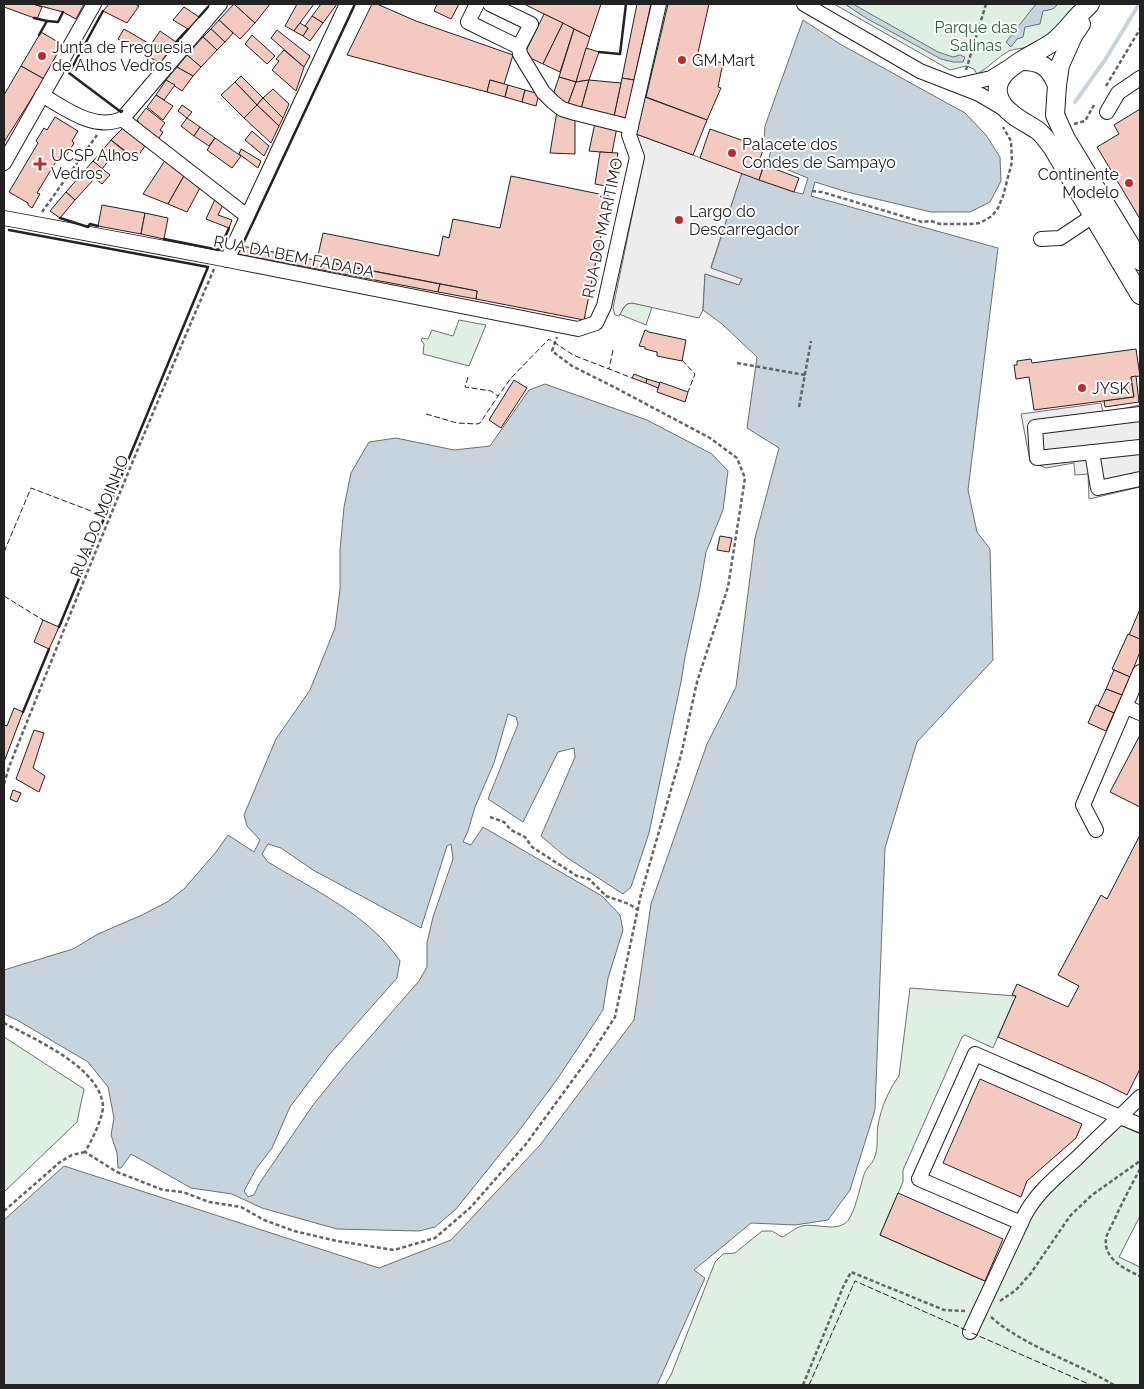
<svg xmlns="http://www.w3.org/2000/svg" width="1144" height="1389" font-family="Raleway,sans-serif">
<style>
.green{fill:#e0efe3;stroke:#6f6f6f}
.parking{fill:#ededed;stroke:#6f6f6f}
.water{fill:#c7d3dd;stroke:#6f6f6f;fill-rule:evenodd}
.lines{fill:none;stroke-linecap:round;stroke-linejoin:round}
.stream{stroke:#c7d3dd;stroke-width:4}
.building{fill:#f3c9c0;stroke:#222}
.minor-casing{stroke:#222;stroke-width:16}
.major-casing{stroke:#222;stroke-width:20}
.path{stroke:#646464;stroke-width:2.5;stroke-dasharray:4 2.5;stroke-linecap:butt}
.minor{stroke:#fff;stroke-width:14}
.major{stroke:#fff;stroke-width:18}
.fence{stroke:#222;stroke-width:1;stroke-dasharray:6 2.5;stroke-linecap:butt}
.wall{stroke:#222;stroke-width:2.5}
.poi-dot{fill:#c62828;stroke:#fff;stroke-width:2}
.labels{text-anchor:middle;stroke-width:4;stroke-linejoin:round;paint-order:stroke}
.park-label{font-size:16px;fill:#2f5e38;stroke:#fff}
.poi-label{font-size:16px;fill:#222;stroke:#fff;text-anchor:start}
.street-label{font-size:16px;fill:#222;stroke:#fff}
</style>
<rect width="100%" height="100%" fill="#fff"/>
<!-- green -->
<g class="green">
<path d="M834,4H1077C1065,18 1051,40 1032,46C1024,49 1016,48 1009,51C997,57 989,68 977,74L974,69L966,66L950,70Z"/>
<path d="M632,303L652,307L646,325L619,314L627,304Z"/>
<path d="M459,320L486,325L469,366L423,354L424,344L421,340L422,338L428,339L432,330L453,336Z"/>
<path d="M910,988L1016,996L993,1048L965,1035L962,1037L903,1170V1182L880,1235L996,1286L1030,1219L1038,1206L1047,1196L1121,1125L1140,1134V1216L1119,1257L1140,1267V1385H665L671,1375L715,1262L723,1254L735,1253L762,1231H772L782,1237C789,1234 796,1227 802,1226C816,1223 832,1231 844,1224C855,1218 860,1184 865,1172C867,1167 872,1164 874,1159C879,1148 876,1136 878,1125C881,1108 889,1089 899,1076Z"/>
<path d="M4,1037L84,1089L77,1122L4,1192Z"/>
</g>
<!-- parking -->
<g class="parking">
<path d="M636,134L742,173L711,267L742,278L739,285L705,274L703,310L699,318L632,303L627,304L624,307L619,316L615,315L613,308L644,158L634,142Z"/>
<path d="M1101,403L1103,413L1140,405V487L1089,499L1088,474L1075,475L1074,463L1046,468L1030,461L1021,414Z"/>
</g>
<!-- water -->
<g class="water">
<path d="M845,4H853L938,52L953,57L960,55L965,57L963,62H953L941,59L866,18Z"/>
<path d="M1036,4H1058L1053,9L1043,11L1040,24L1025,27L1023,37L1017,39L1011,47L1006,42Z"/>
<path d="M803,20L840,44L965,113L986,135L1000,157L1001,181L990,202L970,212H931L847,192L815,182L811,196L998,248L968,490L977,532L990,549L993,660L917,742L885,848L875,1110L850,1190L828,1220L795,1225L751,1223L694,1270L705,1278L657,1385H4V1220L64,1166L379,1268L451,1240L541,1144L634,1020L651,904L707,744L736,687L755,538L779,448L747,428L757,357L722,324L703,310L705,274L739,285L742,279L711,268L742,173L794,192L803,194L808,178L768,162L771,150L764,140L765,126Z"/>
<path d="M545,384L647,420L712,454L728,471L723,510L706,552L699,593L685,657L681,682L649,833L631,887L623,894L566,857L541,836L575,757L574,748L558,752L523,822L488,799L518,724L516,717L508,714L494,763L475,807L468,831L463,842L471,845L483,827L602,896L620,915L623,930L608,978L603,1010L558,1078L518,1132L456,1209L435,1227L419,1231L337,1229L262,1208L232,1194L191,1188L131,1154L121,1168H118L117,1153L111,1135L114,1118L108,1087L88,1062L17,1020L4,1014V970L73,949L98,934L142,915L167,902L184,889L216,852L228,835L254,852L260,840L247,826L244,815L276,739L310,690L335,628L340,589V550L344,507L351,473L369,442L396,438L454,450L490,446L529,390ZM268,844L281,848L313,870L421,928L447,846L451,844L453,859L433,917L427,943V967L419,981L343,1068L313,1105L259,1184L254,1195L248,1197L244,1191L256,1169L272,1148L290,1107L329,1055L397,978L400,961C369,915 314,890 268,862L262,854Z"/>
</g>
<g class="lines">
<!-- stream -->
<path class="stream" d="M1075,102L1105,60L1139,4"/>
</g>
<!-- building -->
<g class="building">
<path d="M4,4H33L42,7L37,19L4,7Z"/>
<path d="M33,4H84L76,19L63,12Z"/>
<path d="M109,4H135L139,6L127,23L103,11Z"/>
<path d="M234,4L255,23L240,39L219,20Z"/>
<path d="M234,4H270L255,23Z"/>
<path d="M297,4H314L294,31L285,26Z"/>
<path d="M321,4H337L323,23L312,16Z"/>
<path d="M372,4H377L416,21L513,55L504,84L490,80L487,92L347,55Z"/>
<path d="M437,4H459L451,19L434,11Z"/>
<path d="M524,4H601L590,37Z"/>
<path d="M637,4H651L634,80L622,78Z"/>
<path d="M668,4H709L697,57L723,63L718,87L721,88L707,120L646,97Z"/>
<path d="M184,7L199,17L188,29L173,20Z"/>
<path d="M544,14L563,23L543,64L524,55Z"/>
<path d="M312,16L323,23L310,41L303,36L308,28L305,26Z"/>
<path d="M219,20L233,33L225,42L211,29Z"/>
<path d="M300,23L308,28L303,36L294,31Z"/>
<path d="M563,23L574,29L560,72L543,64Z"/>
<path d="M124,29L167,54L160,63L118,39Z"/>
<path d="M211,29L225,42L217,50L203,37Z"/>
<path d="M574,29L590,37L576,82L559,77Z"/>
<path d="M277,30L310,56L304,67L271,38Z"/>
<path d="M160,31L176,42L170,50L160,44L158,47L152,43Z"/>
<path d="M41,32L63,45L44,79L21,66Z"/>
<path d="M252,35L275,56L267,64L245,44Z"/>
<path d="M203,37L217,50L201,67L187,55Z"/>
<path d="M586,48L599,52L589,80L576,82Z"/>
<path d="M284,50L304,67L296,91L272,70L279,61L276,59Z"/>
<path d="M187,55L201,67L193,76L177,67Z"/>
<path d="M21,66L44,79L4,142V95Z"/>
<path d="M177,67L193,76L182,91L166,80Z"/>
<path d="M241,76L263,98L257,105L235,82Z"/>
<path d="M559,77L576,82L568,104L552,98Z"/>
<path d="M622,78L634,80L627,118L614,116Z"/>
<path d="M166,80L175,85L164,100L156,95Z"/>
<path d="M490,80L508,85L505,97L487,92Z"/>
<path d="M589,80L581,109L568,104L576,82Z"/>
<path d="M589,80L621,83L614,116L581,109Z"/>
<path d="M235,82L257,105L244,118L221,95Z"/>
<path d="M508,85L525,90L522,102L505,97Z"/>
<path d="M273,89L289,104L283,118L263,98Z"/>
<path d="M525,90L539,94L536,106L522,102Z"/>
<path d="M156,95L173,106L163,120L147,107Z"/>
<path d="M645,97L707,120L693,155L636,134Z"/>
<path d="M263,98L283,118L279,126L257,105Z"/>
<path d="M182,105L192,112L187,118L178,111Z"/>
<path d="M257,105L279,126L271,143L244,118Z"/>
<path d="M146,108L165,123L160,130L163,132L157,141L136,125L139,122L137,120Z"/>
<path d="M1140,109V219L1097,147L1119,134L1114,125Z"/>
<path d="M557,111L575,116V154L550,153Z"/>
<path d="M55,117L78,131L72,141L74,143L65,158L60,155L37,193L40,194L32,208L28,205V203L9,192L38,143L36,141L44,128L47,130Z"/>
<path d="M187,118L200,127L194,136L181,126Z"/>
<path d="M595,123L617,127L612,153L589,151Z"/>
<path d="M124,127L147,143L136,159L111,140Z"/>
<path d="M200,127L215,138L209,146L194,136Z"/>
<path d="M710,129L764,148L759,161L764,163V165L759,180L700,158Z"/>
<path d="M252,131L269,146L264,156L245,140Z"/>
<path d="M215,138L241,156L232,168L207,150Z"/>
<path d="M111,140L124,151L113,163L101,152Z"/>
<path d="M241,149L261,161L258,168L239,154Z"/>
<path d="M101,152L109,160L102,169L93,161Z"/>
<path d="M600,152L618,153L611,187L595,184Z"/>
<path d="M166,159L185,174L168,204L143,194Z"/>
<path d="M93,161L110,175L102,184L85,170Z"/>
<path d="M764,165L799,178L794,192L759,180Z"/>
<path d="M85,170L95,178L75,200L66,192Z"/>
<path d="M185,174L201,186L187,212L168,204Z"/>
<path d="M511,176L609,196L584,320L476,299L477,291L317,260L323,233L439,256L443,236L449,238L453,219L500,228Z"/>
<path d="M66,192L75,200L60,218L50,211Z"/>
<path d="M216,197L224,203L218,215L232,220L229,228L206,219Z"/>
<path d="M102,205L145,213L141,234L98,226Z"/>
<path d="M145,213L168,218L164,239L141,234Z"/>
<path d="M242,246L440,284L438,292L238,254Z"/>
<path d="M440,284L477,291L476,299L438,292Z"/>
<path d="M645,330L649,332L686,340L682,361L657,356V352L645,349V347L639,346Z"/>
<path d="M1136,349L1140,376L1131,377L1134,397L1034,410L1029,377L1016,379L1014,365H1017V361L1031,359L1032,363Z"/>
<path d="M634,374L647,379L646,383L632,378Z"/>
<path d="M1136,376L1139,402L1105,407L1104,401L1134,397L1131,377Z"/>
<path d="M647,379L660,383L658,388L646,383Z"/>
<path d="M514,380L527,388L501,428L489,420Z"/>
<path d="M660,382L688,392L685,402L657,392Z"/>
<path d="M720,536L732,538L729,552L717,550Z"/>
<path d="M1140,609V639L1129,635Z"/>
<path d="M43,620L59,627L49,649L34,642Z"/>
<path d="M1128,634L1140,639V652L1130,677L1112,669Z"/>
<path d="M1114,670L1130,677L1122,695L1106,689Z"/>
<path d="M1106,689L1122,695L1114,713L1098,706Z"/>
<path d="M1096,705L1114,713L1106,731L1088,723Z"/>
<path d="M14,708L23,712L4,762V725L7,726Z"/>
<path d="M34,730L44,733L33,768L45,776L39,792L16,779Z"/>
<path d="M1140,735V807L1110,792Z"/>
<path d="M13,790L21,793L17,802L10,799Z"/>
<path d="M1140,835V1069L1127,1095L1103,1083L998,1037L1016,996L1012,995L1017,984L1068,1007L1079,986L1058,975L1101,895L1107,899Z"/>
<path d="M980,1079L1082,1124L1076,1138L1027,1181L1021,1197L943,1163Z"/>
<path d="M898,1193L1003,1239L985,1281L880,1235Z"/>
</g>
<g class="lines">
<!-- minor casing -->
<g class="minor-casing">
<g id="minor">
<path d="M477,4L468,22L519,47"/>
<path d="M490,4L531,24L519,47L520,54L543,92L553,102L562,109L575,113L631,127"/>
<path d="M804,4L920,71L979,94L1006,110"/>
<path d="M960,85L991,78L1007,68"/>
<path d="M42,95C66,109 94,131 122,119L220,4"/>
<path d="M1107,112L1118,93L1140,78"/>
<path d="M122,119L247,216"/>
<path d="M4,163L94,4"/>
<path d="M4,218L218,258L578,329L596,323L604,306L637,157L629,135L659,4"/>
<path d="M1041,239L1060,238L1093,216"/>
<path d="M227,260L347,4"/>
<path d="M1140,414L1035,427L1037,458L1140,447"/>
<path d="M1092,452L1098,488L1140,479"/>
<path d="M1126,707L1140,713"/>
<path d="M1096,830L1083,805L1140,672"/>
<path d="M1140,1097C1119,1118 1097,1138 1076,1159C1055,1178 1032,1196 1021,1223L919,1179L975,1054L1120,1117L1140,1125"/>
<path d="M970,1332L1021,1223"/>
</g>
</g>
<!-- major casing -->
<g class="major-casing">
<g id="major">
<path d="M1090,4C1086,9 1081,12 1077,17C1069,26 1062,35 1053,42C1034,56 981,72 1003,105C1011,116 1025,122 1037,130C1043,134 1047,141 1052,147L1140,295"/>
<path d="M1081,24L1073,36L1060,65L1057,85L1055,115L1066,139L1140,261"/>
<path d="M1022,61C1042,61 1049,67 1057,85"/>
</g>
</g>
<!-- path -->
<g class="path">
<path d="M966,70L986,4"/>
<path d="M1106,86L1140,29"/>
<path d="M1074,124L1085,121L1094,105"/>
<path d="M812,191L822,192L922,222L931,221L940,224H970L980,223L992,216L998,208L1003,196L1012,162L1011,141L1003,127"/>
<path d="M42,212L97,135"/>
<path d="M737,363L805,375"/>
<path d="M799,407L811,341"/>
<path d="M4,784L9,767C75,601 143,434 214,269"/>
<path d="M490,817L504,822L511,830L525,837L532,847L577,876L589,879L606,896L629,904L638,910"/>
<path d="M4,1023C34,1039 100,1067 103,1106C103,1118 91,1142 85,1152L117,1172L163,1190L183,1192L209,1202L241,1207L264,1220L294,1231L337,1241L394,1250L435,1238L471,1207L526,1144L588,1059L615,1017L641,894L681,755L697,682L728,587L745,478L737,458L710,438L614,387L572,366L552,351L557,337"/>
<path d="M1140,1169C1132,1184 1124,1199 1117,1214C1114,1221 1110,1228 1107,1235C1100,1257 1124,1269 1140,1276"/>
<path d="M4,1211L60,1162L72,1155L85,1152"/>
<path d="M1000,1301L1016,1290L1031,1273L1070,1216L1092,1195L1140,1161"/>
<path d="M991,1317C1025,1347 1074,1361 1114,1385"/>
<path d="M803,1385L844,1285L851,1272L944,1310L965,1311"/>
</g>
<!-- minor -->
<use href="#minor" class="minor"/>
<!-- major -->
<use href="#major" class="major"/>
<!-- fence -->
<g class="fence">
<path d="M613,350L609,369L632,378"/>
<path d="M682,360L695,374L688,392"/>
<path d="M468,377L465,387L491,391L498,396L511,378L549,339L573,355L609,369"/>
<path d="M426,414L457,423L477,424L480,423L498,396"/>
<path d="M4,552L31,488L104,516"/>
<path d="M4,596L43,620"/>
<path d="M972,1333L1091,1385"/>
<path d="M809,1385L855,1281L966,1330"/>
</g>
<!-- wall -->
<g class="wall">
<path d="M103,11L69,73L121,112L122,111"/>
<path d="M199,17L208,7"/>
<path d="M34,18L47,21L39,35"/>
<path d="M47,21L58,22L63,12"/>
<path d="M176,42L188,29"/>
<path d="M599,52L620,54L626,4"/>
<path d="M60,218L88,227L90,224L98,226"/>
<path d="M9,230L208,267L59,627"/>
<path d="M164,239L219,250L229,228"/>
<path d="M241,248L355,4"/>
<path d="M23,712L49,649"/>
</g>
</g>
<!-- markers -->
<g class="poi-dot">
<circle cx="42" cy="56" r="5"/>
<circle cx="682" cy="60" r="5"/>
<circle cx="732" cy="153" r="5"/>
<path d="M37.5 156.5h5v5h5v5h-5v5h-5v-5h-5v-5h5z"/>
<circle cx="1129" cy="183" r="5"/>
<circle cx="679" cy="220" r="5"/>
<circle cx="1082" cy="388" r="5"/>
</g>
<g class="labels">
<!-- park labels -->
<g class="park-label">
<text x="976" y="33">Parque das<tspan x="976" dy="18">Salinas</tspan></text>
</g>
<!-- poi labels -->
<g class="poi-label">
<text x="52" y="53">Junta de Freguesia<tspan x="52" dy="18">de Alhos Vedros</tspan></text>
<text x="692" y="66">GM Mart</text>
<text x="742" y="150">Palacete dos<tspan x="742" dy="18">Condes de Sampayo</tspan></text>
<text x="51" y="161">UCSP Alhos<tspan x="51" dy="18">Vedros</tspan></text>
<text x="1119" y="180" text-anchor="end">Continente<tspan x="1119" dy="18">Modelo</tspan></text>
<text x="689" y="217">Largo do<tspan x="689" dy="18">Descarregador</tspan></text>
<text x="1092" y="394">JYSK</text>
</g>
<!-- street labels -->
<g class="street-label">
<text transform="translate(602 228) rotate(-78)" y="6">RUA DO MARÍTIMO</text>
<text transform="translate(294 256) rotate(11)" y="6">RUA DA BEM FADADA</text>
<text transform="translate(99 516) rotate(-68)" y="6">RUA DO MOINHO</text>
</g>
</g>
<!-- border -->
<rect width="1144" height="1389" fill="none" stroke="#222222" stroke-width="10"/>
</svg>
